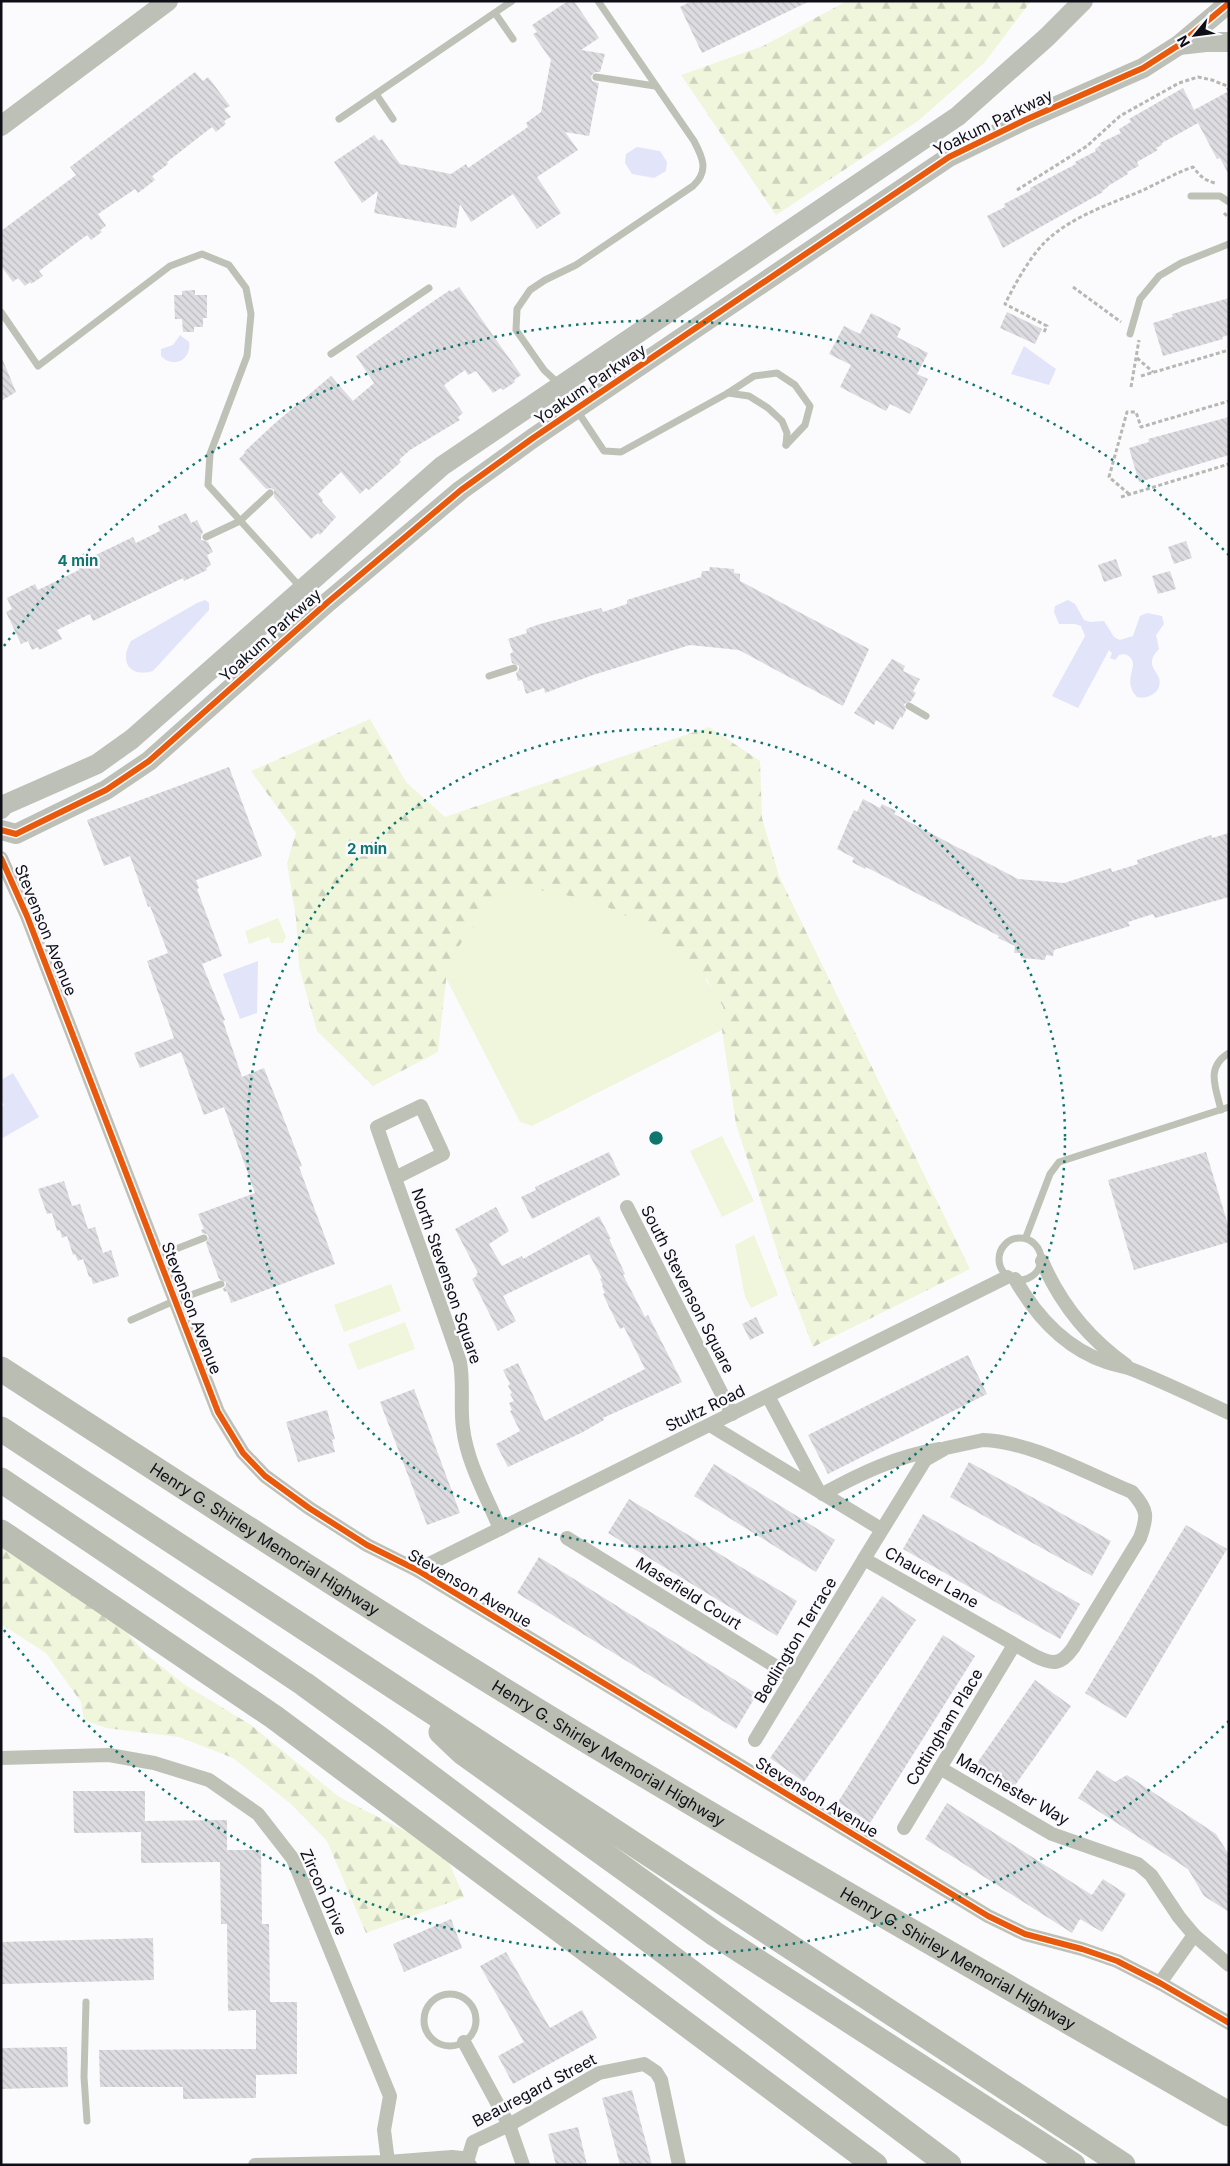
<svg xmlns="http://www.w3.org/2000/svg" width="1230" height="2166" font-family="Inter,sans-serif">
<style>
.forest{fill:url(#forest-firs)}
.green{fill:#eff6dc}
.water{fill:#e2e4fa}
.building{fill:url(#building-back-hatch)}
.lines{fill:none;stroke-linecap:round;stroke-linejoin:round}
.path{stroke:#b6b8b2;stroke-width:3;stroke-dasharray:4 2.5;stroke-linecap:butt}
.lane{stroke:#bec1b6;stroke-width:7}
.street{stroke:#bec1b6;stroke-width:14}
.secondary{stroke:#bdc0b6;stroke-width:20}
.highway{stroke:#babdb2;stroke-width:25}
.cycleway-casing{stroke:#fafafe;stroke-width:9}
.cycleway{stroke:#e8590c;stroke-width:6}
.ring{fill:none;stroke:#0f766e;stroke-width:2.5;stroke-dasharray:2.5 5}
.labels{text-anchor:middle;stroke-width:5;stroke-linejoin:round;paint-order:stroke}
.street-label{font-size:16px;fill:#0e0f16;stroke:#fafafe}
.centre{fill:#0f766e;stroke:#fafafe;stroke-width:2.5}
.ring-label{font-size:15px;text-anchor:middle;font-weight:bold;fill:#0f766e;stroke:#fafafe;stroke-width:5;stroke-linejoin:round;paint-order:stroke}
</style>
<defs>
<pattern id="forest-firs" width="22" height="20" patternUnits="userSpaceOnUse" patternTransform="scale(1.25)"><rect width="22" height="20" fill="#eff6dc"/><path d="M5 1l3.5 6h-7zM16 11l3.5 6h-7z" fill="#ccd2bc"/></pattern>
<pattern id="building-back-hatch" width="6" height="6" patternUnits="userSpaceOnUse" patternTransform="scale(1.25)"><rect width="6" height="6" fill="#dcdce1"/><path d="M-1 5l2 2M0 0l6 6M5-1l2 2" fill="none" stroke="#bcbcc0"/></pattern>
</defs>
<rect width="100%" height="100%" fill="#fbfbfd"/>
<!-- forest -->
<g class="forest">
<path d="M847,1H1031L985,62L918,121L776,215L681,75L763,46Z"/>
<path d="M370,719L406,782L445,817L709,727L760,761L762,818L779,876L970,1269L813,1347L783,1269L736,1124L722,1030L723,1007L707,979L448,963L438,1052L373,1086L317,1031L299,967L296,918L287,863L296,833L251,771Z"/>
<path d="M1,1527L88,1588L147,1655L185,1685L251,1725L339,1797L444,1851L464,1897L366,1933L327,1841L291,1804L233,1758L179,1737L106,1728L84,1720L81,1702L46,1653L1,1624Z"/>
</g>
<!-- green -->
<g class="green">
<path d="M511,886C544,891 580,895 612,909C645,923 711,971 722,1007C725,1013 722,1023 722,1030L532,1126L520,1122L446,978L448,963L467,934Z"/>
<path d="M278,918L286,937L283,943H271L269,937L249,944L245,931Z"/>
<path d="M722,1136L754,1201L722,1217L690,1151Z"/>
<path d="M754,1235L778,1295L751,1308L745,1297L735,1245Z"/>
<path d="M391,1284L401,1311L344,1332L334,1305Z"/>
<path d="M405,1322L415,1349L358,1370L348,1344Z"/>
</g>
<!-- water -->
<g class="water">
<path d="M637,147L660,151L667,162L666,171L654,178L632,174L625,163L626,154Z"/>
<path d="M180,335L189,342C192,360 173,369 161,356V349L173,345Z"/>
<path d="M1024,346L1056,369L1049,385L1011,374Z"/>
<path d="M205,600L209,603V610L153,671C129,678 119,661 131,641L197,603Z"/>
<path d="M1068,600L1075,604L1084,620L1090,622L1104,621L1114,637L1120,640L1133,636L1140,616L1147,613L1162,616L1164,624L1156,635L1159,649C1154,654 1150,660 1153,667C1154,671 1158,674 1159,678C1163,691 1149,700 1137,697C1119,678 1145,663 1125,654L1119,655L1115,660L1110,658L1112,653L1109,650L1078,708L1052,696L1085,636L1081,626L1075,624H1059L1054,612L1055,606Z"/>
<path d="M258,961L257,1013L240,1019L223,974Z"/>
<path d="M13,1073L39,1117L1,1139V1107L4,1105L1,1100V1080Z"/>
</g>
<!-- building -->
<g class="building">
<path d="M568,1H574L599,38L581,50L605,54L600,72H595L591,76L592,81L599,83L589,136L565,132L578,150L537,177L561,213L537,229L513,194L471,222L460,204L456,228L374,213L378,191L362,203L334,162L374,135L379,141L382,139L400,164L451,174L466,164L468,168L528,127L526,123L541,112L551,60L533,34L537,32L532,25Z"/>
<path d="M692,1H810L702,53L680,7Z"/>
<path d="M195,72L203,81L208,77L230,106L224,109L231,117L224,121L226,124L216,132L212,127L167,162L168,164L152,176L155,180L138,193L135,189L98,214L106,226L100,230L102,232L91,240L87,235L39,271L43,276L31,284L30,282L25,286L18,278L13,282L1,266V231L76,175L70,167Z"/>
<path d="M1183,88L1194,110L1229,91V175L1220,158L1217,159L1198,123L1162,143V145L1156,148L1158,150L1137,162L1139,166L1127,172L1128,174L1108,186V187L1102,191L1103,192L1003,248L987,216L1005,207L1004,204L1031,190L1030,188L1076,164L1075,162L1096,151L1095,149L1101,145L1100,143L1121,133L1119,129L1131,122L1129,119Z"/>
<path d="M459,287L521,375L514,380L515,382L503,390L501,388L493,393L476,371L468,375L465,370L444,385L463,413L458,417L460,420L410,450L399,460L401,462L369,490L366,488L360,494L341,472L318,494L323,500L322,502L336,517L320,535L318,533L311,539L274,497V490L271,488L266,489L239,459L245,453L244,452L274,424L331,376L353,401L374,383L356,356L425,307L450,290L451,292Z"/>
<path d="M195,290V295H207V318H203V327H194V332H183L182,319H175L174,295H182V291Z"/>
<path d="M1229,298V335L1222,337L1223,339L1163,356L1153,323L1173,317L1172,314Z"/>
<path d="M1007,312L1042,329L1035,344L1000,328Z"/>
<path d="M871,313L901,328L897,337L928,353L917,374L928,379L910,414L890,404L886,411L840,387L851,365L829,354L844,326L860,334Z"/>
<path d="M1,356L16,392L1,401Z"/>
<path d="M1229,417V455L1139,482L1129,448L1149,442L1148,439Z"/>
<path d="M186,513L191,523L197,520L203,532L201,536V540L208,542L213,552L207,555L211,565L206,568L207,570L184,581L183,578L93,621L90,614L57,630L62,639L39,650L38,647L32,650L28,641L21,644L6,612L12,609L7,598L35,584L38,590L79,570L77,564L133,537L136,543L160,531L158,526Z"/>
<path d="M1186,541L1192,558L1174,564L1168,547Z"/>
<path d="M1116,559L1122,576L1104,582L1098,565Z"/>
<path d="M710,567L734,569V573L740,574V581L869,649L843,706L739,650L690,645L593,675L545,693L544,688L526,694L522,680L518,681L516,673L519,670V666L512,663L510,654L513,652L508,639L527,633L526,629L540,624L601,608L603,612L627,604V600L701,577L702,571H709Z"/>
<path d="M1170,571L1176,589L1158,594L1152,576Z"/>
<path d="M892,659L905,666L903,671L920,679L913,691L916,693L911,701L904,704L906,710L902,718L900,717L893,730L876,720L874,725L854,713Z"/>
<path d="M229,767L262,856L196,880L199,888L197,889L222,956L202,964L225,1020L223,1021L242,1077L264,1068L302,1166L299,1167L335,1264L231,1303L227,1291L224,1292L223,1289L226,1285V1282L219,1279L206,1243L209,1237L207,1234L202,1233L201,1230L204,1229L198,1214L255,1193L224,1107L204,1115L181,1052L140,1068L134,1053L174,1038L147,961L168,953L150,906L148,907L130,856L104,866L87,820Z"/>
<path d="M863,799L880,808L882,804L896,811L894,814L1018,879L1064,883L1111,868L1112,872L1138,864L1137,860L1196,840L1211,835L1212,838L1229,833V897L1155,918L1153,914L1128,922L1130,926L1054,950L1053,956L1046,955L1045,960L1021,958L1022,953H1014L1015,946L998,938L999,936L866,867L865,869L852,862L854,858L837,849L848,823L854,810L857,812Z"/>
<path d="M609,1152L620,1175L532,1219L521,1197L536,1190L535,1187Z"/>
<path d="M1206,1152L1229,1228V1242L1134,1270L1108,1180Z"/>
<path d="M64,1181L72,1206L80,1204L88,1229L95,1227L103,1253L111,1250L119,1276L93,1284L91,1277H89L83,1259L78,1261L75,1254L73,1255L67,1236L62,1238L60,1230L57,1231L52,1213L47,1214L38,1189Z"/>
<path d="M496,1207L509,1231L489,1244L502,1266L522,1256L523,1259L599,1216L611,1239H609L625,1274L623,1275L645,1317L648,1315L682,1382L603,1418L604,1420L581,1433L508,1467L496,1444L520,1431L510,1411L512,1410L509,1403L514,1401L510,1394L512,1393L508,1386L510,1384L503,1370L518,1363L545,1421L645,1369L624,1327L620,1329L609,1307L603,1294L605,1293L602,1286L603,1285L600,1279L602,1278L589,1254L503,1296L516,1321L498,1331L472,1279L477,1276L476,1274L478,1273L455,1229Z"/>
<path d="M756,1317L764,1333L750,1340L742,1324Z"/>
<path d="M968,1355L987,1394L828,1474L808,1435Z"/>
<path d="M414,1389L460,1513L427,1525L380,1402Z"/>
<path d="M327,1410L335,1439L332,1440L335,1452L298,1462L286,1422Z"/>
<path d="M969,1462L1111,1541L1092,1576L950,1497Z"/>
<path d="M714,1464L835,1540L816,1572L694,1496Z"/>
<path d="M629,1499L797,1601L777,1636L608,1533Z"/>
<path d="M923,1514L1080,1604L1060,1639L903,1549Z"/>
<path d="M1186,1525L1227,1549L1126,1718L1085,1693Z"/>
<path d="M539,1557L757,1694L736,1729L517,1593Z"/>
<path d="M882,1596L916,1620L804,1782L770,1758Z"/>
<path d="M943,1635L975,1656L870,1823L838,1802Z"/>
<path d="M1035,1680L1071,1706L1011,1791L975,1766Z"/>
<path d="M1097,1770L1115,1782L1127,1775L1216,1834L1229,1855V1912L1204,1896L1188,1869L1078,1798Z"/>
<path d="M73,1791H145V1821L227,1820V1850H261L262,1924H269L270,2002H297V2074L256,2075V2098L183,2099V2087H100L99,2050L256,2049V2010L228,2011L227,1924H221L220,1862L141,1863V1832L74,1833Z"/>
<path d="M947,1803L1092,1895L1103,1879L1126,1894L1102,1932L1080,1919L1072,1933L925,1839Z"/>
<path d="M451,1919L462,1948L404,1972L393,1944Z"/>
<path d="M153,1938L154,1980L1,1984V1942Z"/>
<path d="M506,1952L550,2028L582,2010L597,2038L513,2084L498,2056L524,2042L480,1966Z"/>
<path d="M67,2047L68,2087L1,2089V2048Z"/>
<path d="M632,2090L652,2165H620L602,2098Z"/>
<path d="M578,2127L587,2165H556L548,2134Z"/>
</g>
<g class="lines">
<!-- path -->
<g class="path">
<path d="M1017,190L1087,146L1120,116L1179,83L1198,77L1212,80L1227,86L1229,91"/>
<path d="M1224,213L1229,218"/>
<path d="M1073,287L1121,322"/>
<path d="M1044,332L1047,326L1005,304C1015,284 1028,260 1044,243C1070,217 1108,205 1141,191C1159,183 1175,173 1193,167C1200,176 1204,180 1215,183"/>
<path d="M1137,358L1153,372"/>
<path d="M1141,376L1229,350"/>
<path d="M1131,387L1139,340"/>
<path d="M1129,494L1109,477L1127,412H1136L1141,427L1229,401"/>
<path d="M1121,497L1229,464"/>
</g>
<!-- lane -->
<g class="lane">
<path d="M598,1L694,141C703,158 709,171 693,186L576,265L545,280L530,290L517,309L516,330L544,370L560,385L604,451L621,452L728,393L754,376L777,373L795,385L810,406L805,425L786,445"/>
<path d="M495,13L513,39"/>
<path d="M596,77L655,86"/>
<path d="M376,94L393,119"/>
<path d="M339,119L512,1"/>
<path d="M1191,196H1220L1229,202"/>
<path d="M1,312L38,366L170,266L202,254L229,265L246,288L251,314L247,356L210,454L208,485L302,589L325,601"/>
<path d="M1130,334L1140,299L1159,276L1181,263L1229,244"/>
<path d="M331,354L429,288"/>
<path d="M728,393L749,396L768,408L782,421L787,433L786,445"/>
<path d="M206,537L240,521L270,493"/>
<path d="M489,676L514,668"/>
<path d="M909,706L926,716"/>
<path d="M1221,1110C1216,1088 1205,1067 1229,1053"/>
<path d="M1026,1237L1050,1174L1059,1162L1229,1107"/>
<circle cx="1020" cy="1259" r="21"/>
<path d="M158,1256L204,1238"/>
<path d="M131,1320L174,1301L221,1284"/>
<circle cx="450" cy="2020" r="26"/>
<path d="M86,2002L84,2077L87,2121"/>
</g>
<!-- street -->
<g class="street">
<path d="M1,858L27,916L218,1412L243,1453L265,1476L309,1508L367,1545L417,1570L988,1916L1025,1934L1082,1949L1117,1961L1160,1983L1229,2023"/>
<path d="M395,1178L443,1154L421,1106L377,1127C404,1206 434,1284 460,1362C464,1384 460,1406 463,1428C467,1463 487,1497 500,1529"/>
<path d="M627,1207L732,1414"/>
<path d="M1042,1261C1060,1303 1088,1338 1126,1365"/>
<path d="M1015,1279C1036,1316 1065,1348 1106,1362C1114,1365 1123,1366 1131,1369C1164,1382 1197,1398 1229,1413"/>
<path d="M768,1396L818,1490"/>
<path d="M710,1425L881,1529"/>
<path d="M983,1440C1029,1441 1088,1474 1132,1492C1148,1510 1148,1516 1140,1538L1073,1648C1061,1665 1053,1665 1035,1656L864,1559L925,1460L946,1448Z"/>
<path d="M823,1494C861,1473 897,1456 940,1449"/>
<path d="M567,1538L793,1677"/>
<path d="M417,1570L1007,1277"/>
<path d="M755,1740L864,1559"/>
<path d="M1,1758L109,1755L154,1763L209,1780L258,1814L293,1859L390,2096L384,2130L388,2162"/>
<path d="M940,1768L1052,1834L1138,1864L1151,1875L1179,1917L1194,1935L1229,1965"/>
<path d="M904,1828L1014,1645"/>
<path d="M1160,1983L1194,1935"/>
<path d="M464,2042L509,2125L523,2165"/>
<path d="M467,2162L473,2142L509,2125L599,2073L644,2064L656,2072L661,2080L679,2165"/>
<path d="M255,2165L388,2162L452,2157L462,2158L470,2165"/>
</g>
<!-- secondary -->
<g class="secondary">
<path d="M1179,45L1206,42H1229"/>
<path d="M1,126L168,1"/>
<path d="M1,809L4,805L97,764L132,739L442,466L958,116L1047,37L1083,1"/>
<path d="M1,830L16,834L106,790L149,761L328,602L461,490L533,438L949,157L1025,120L1143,68L1179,45L1229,3"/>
</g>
<!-- highway -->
<g class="highway">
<path id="s1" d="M1,1369C191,1492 381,1616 574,1733C790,1863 1010,1988 1229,2114"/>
<path d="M1,1429L1123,2165"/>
<path d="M1,1480L304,1684L380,1739L949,2165"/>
<path d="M1,1532L274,1717L875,2165"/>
<path d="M441,1732L462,1752L715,1934L1073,2165"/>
</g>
<!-- cycleway casing -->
<g class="cycleway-casing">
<g id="cycleway">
<path d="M1,830L16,834L106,790L149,761L328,602L461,490L533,438L949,157L1025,120L1143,68L1179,45L1229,3"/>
<path d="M1,858L27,916L218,1412L243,1453L265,1476L309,1508L367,1545L417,1570L988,1916L1025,1934L1082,1949L1117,1961L1160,1983L1229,2023"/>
</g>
</g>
<!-- cycleway -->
<use href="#cycleway" class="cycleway"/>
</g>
<!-- distance rings -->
<g class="ring">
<circle cx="656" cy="1138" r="409"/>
<path d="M1229 1721A817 817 0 0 1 4 1630M4 646A817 817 0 0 1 1229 555"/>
</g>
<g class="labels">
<!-- street labels -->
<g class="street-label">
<text transform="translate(993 122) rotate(-26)" y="6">Yoakum Parkway</text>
<text transform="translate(590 384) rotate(-34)" y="6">Yoakum Parkway</text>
<text transform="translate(270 635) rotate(-42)" y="6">Yoakum Parkway</text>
<text transform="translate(46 930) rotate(68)" y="6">Stevenson Avenue</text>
<text transform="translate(447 1276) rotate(71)" y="6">North Stevenson Square</text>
<text transform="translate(688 1289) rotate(63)" y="6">South Stevenson Square</text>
<text transform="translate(192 1308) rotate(69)" y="6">Stevenson Avenue</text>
<text transform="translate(705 1408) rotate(-26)" y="6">Stultz Road</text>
<text dy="6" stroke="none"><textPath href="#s1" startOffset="314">Henry G. Shirley Memorial Highway</textPath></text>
<text transform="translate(932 1577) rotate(30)" y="6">Chaucer Lane</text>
<text transform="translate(470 1588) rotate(30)" y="6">Stevenson Avenue</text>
<text transform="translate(689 1593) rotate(32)" y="6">Masefield Court</text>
<text transform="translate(795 1640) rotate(-59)" y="6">Bedlington Terrace</text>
<text transform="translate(944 1727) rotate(-59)" y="6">Cottingham Place</text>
<text dy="6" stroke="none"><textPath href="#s1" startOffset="719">Henry G. Shirley Memorial Highway</textPath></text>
<text transform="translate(1013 1789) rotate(30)" y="6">Manchester Way</text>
<text transform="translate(817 1797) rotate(31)" y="6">Stevenson Avenue</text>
<text transform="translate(324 1892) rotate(66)" y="6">Zircon Drive</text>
<text dy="6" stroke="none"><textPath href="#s1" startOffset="1124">Henry G. Shirley Memorial Highway</textPath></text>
<text transform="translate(534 2090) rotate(-28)" y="6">Beauregard Street</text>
</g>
</g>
<circle cx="656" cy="1138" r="8" class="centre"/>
<g class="ring-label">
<text x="78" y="566">4 min</text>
<text x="367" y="854">2 min</text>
</g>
<!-- border -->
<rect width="1230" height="2166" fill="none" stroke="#0e0f16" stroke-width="5"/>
<!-- north arrow -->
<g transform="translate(1195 35) rotate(241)" stroke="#fafafe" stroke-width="4" paint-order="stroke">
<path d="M0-4L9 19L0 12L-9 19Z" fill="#0e0f16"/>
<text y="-8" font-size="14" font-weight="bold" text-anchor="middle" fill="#0e0f16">N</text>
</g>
</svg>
